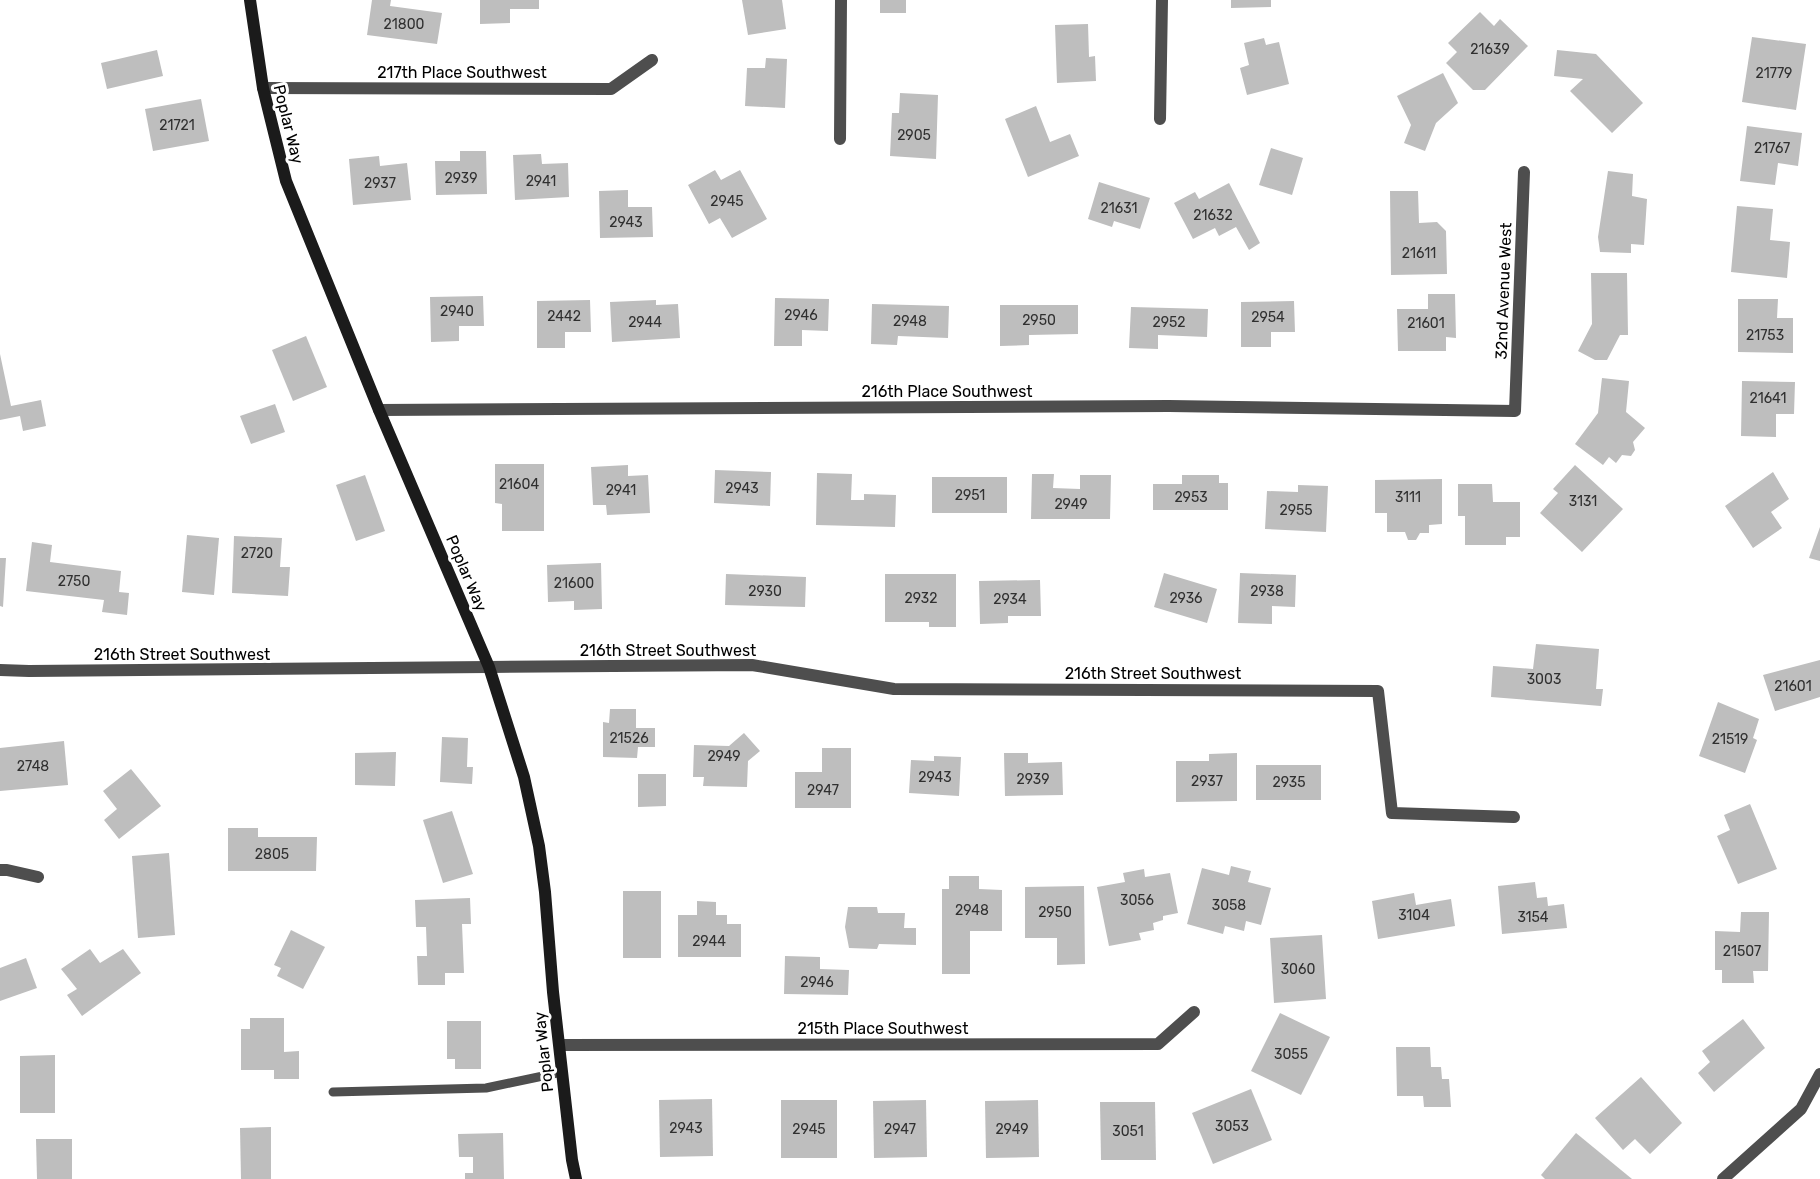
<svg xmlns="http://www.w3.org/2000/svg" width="1820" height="1179" font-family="Rubik,sans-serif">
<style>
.building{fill:#bebebe}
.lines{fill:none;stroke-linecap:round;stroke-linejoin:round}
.service{stroke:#4e4e4e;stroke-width:9}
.minor{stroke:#4e4e4e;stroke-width:12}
.tertiary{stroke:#4e4e4e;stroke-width:12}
.secondary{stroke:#1b1b1b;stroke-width:12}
.labels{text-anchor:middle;stroke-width:6;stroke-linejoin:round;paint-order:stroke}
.number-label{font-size:14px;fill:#303030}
.street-label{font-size:16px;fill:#000;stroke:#fff}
</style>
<rect width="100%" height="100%" fill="#fff"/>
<!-- building -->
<g class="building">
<path d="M372,0H391L390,6L442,13L437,44L367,35Z"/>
<path d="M480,0H539V9H510V23L480,24Z"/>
<path d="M742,0H782L786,29L748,35Z"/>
<rect x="880" y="0" width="26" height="13"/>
<path d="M1231,0H1271V7L1231,8Z"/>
<path d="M1480,12L1494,26L1500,19L1528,46L1485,90H1473L1446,63L1457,52L1448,43Z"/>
<path d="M1088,24L1089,57L1095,56L1096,81L1057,83L1055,25Z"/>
<path d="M1752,37L1806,44L1796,110L1742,102Z"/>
<path d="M1264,38L1266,45L1279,42L1289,84L1247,95L1240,68L1249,65L1244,43Z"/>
<path d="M157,50L163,76L107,89L101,63Z"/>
<path d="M1557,50L1596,54L1643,103L1612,133L1570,91L1583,79L1554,76Z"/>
<path d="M766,58L787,59L785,108L745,106L747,68H765Z"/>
<path d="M1443,73L1458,103L1436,123L1425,151L1404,143L1411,125L1397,96Z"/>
<path d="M900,93L938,95L936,159L890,156L892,113H899Z"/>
<path d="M201,99L209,141L153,151L145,109Z"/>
<path d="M1036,106L1050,142L1070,134L1079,156L1028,177L1005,119Z"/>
<path d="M1747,126L1802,133L1798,166L1778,163L1775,185L1740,181Z"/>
<path d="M1271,148L1303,158L1292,195L1259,185Z"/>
<path d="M460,151H486L487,194L436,195L435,161H460Z"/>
<path d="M541,154L542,164L568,163L569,197L515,200L513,155Z"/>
<path d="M379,156L380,166L407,163L411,200L353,205L349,159Z"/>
<path d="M715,170L721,180L740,170L767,219L732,238L720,218L709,224L688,185Z"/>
<path d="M1608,171L1633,174L1632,196L1647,199L1644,245L1631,244V253L1600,252L1598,237Z"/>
<path d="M1099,182L1150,198L1140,229L1114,221L1112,227L1088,219Z"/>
<path d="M1229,183L1260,243L1249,250L1236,227L1219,236L1215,228L1193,239L1174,203L1195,192L1199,199Z"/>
<path d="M628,190V207H652L653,237L600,238L599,191Z"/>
<path d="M1390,191H1418L1419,223L1437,222L1446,231L1447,274L1391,275Z"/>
<path d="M1737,206L1773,209L1770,240L1790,242L1787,278L1731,272Z"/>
<path d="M1591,273H1627L1628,335H1620L1607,360H1595L1578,351L1592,324Z"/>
<path d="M1428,294H1455L1456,338L1446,337V351H1398L1397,309H1428Z"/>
<path d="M483,296L484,326H459V341L431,342L430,297Z"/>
<path d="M775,298L829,299L828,331L802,330V346H774Z"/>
<path d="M1738,299H1778L1777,318H1793V353L1738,352Z"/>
<path d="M590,300L591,332H565V348H537V301Z"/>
<path d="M656,300V305L678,304L680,338L612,342L610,302Z"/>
<path d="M1294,301L1295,332H1271V347H1241V302Z"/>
<path d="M872,304L949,306L948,338L898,336L897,345L871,344Z"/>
<path d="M1000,305H1078V334L1029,335V345L1000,346Z"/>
<path d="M1131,307L1208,309L1207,337L1158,335V349L1129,348Z"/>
<path d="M306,336L327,387L293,401L272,350Z"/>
<path d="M0,354L11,406L41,400L46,426L23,431L20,416L0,420Z"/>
<path d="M1602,378L1629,381L1626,412L1645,428L1633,442L1635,450L1631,456L1622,455L1616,463L1609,457L1603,465L1575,444L1598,413Z"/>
<path d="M1742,381L1795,382L1794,414H1776V437L1741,436Z"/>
<path d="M275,404L285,432L251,444L240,416Z"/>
<path d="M495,464H544V531H502V504L495,503Z"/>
<path d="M628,465V476L648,475L650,513L607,515L606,505H593L591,467Z"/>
<path d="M1575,465L1623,509L1582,552L1540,513L1558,493L1553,489Z"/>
<path d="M715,470L771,472L770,506L714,503Z"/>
<path d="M1773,472L1789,499L1771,512L1782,528L1753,548L1725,506Z"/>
<path d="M817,473L852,474L851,500H864V494L896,495L895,527L816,525Z"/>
<path d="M1032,474H1054L1053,488L1080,489V475H1111L1110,519H1031Z"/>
<path d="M365,475L385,531L356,541L336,485Z"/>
<path d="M1182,475H1219V483H1228V510H1153V484H1182Z"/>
<rect x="932" y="477" width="75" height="36"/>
<path d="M1442,479V524L1429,525V533H1420L1416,540H1408L1405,532H1387V513H1375V480Z"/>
<path d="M1458,484H1492L1493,502H1520V537H1506V545H1465V516H1458Z"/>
<path d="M1298,485L1328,486L1326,532L1265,529L1267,491L1298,492Z"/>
<path d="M1820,527V561L1809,558Z"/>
<path d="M187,535L219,538L214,595L182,592Z"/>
<path d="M234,536L282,538L280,567H290L288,596L232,593Z"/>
<path d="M32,542L52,545L50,562L121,571L119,592L129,593L127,615L102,612L104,600L26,591Z"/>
<path d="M0,558H6L3,607L0,606Z"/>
<path d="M601,563L602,609L574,610V601L548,602L547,565Z"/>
<path d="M1164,573L1217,589L1207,623L1154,607Z"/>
<path d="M1240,573L1296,575L1295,607L1272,606V624L1238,623Z"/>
<path d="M726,574L806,577L805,607L725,605Z"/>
<path d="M885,574H956V627H929V622H885Z"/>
<path d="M1040,580L1041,616H1008V623L980,624L979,581Z"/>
<path d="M1536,644L1599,649L1596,689H1603L1601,706L1491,697L1493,666L1533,669Z"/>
<path d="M1820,660V697L1775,711L1763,675Z"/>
<path d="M1718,702L1759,719L1753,738L1757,740L1745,773L1699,756Z"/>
<path d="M610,709H636V728H655V747H638L637,758L603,757V722L609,723Z"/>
<path d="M744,733L760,751L748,761L747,787L703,786L704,777H693L694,745L729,746Z"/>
<path d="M442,737L468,738L467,767H473L472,784L440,782Z"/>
<path d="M64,741L68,785L0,791V748Z"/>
<path d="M822,748H851V808H795V772H822Z"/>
<path d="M396,752L395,786L355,785V753Z"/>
<path d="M1004,753H1028V763L1062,762L1063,795L1005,796Z"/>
<path d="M1237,753V801L1176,802V761H1209V754Z"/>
<path d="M934,756L961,757L959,796L909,793L911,760L934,761Z"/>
<rect x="1256" y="765" width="65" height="35"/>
<path d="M131,769L161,806L119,839L104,820L117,809L103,791Z"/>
<path d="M638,774H666V806L638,807Z"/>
<path d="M1750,804L1777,869L1738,884L1717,836L1730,830L1724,815Z"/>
<path d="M452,811L473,874L443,883L423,820Z"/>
<path d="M228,828H258V837H317L316,871H228Z"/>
<path d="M169,853L175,935L138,938L132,856Z"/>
<path d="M1231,866L1251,871L1248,882L1271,888L1261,925L1246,921L1244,931L1225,926L1223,934L1187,924L1202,868L1229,875Z"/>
<path d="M1144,869L1145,877L1170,873L1178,913L1163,916V920L1153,923L1154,930L1139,933L1141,940L1109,946L1097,887L1125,882L1123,873Z"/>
<path d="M949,876H979V889L1002,890V931H970V974H942V889H949Z"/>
<path d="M1535,882L1537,898L1547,897L1548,906L1564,904L1567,928L1502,934L1498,886Z"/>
<path d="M1084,886L1085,964L1057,965V938H1025V887Z"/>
<rect x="623" y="891" width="38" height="67"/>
<path d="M1414,893L1416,905L1451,899L1455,926L1378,939L1372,901Z"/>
<path d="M470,898L471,924H462L464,973H445V985H418L417,956H427L426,927H416L415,900Z"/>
<path d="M697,901L716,902V915H727V924H741V957H678V915H697Z"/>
<path d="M848,907H877L878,913H905L904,928H916V945L879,944L877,949L849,948L845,927Z"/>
<path d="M1741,912H1769L1768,971H1753L1754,983H1722V970H1715V931L1740,932Z"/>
<path d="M291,930L325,947L303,989L277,976L281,968L274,965Z"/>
<path d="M1322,935L1326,999L1274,1003L1270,938Z"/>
<path d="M90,949L100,963L123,949L141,973L82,1016L67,995L77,989L61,969Z"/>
<path d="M785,956L820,957V969L849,970L848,995L784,994Z"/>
<path d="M26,958L37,988L0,1001V968Z"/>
<path d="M1280,1013L1330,1037L1301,1095L1251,1071Z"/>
<path d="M250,1018H284V1052L299,1051V1079H274V1070H241V1029H250Z"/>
<path d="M1743,1019L1765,1048L1714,1092L1698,1073L1710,1062L1702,1051Z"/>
<path d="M447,1021H481V1069H455V1059H447Z"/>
<path d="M1396,1047H1430L1431,1067H1441L1442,1079H1449L1451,1107H1424L1423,1096H1397Z"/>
<path d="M55,1055V1113H20V1056Z"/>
<path d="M1641,1077L1682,1123L1650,1154L1635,1139L1623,1150L1595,1118Z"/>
<path d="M1251,1089L1272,1140L1213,1164L1192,1113Z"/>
<path d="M712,1099L713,1156L660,1157L659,1100Z"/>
<rect x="781" y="1100" width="56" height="58"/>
<path d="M926,1100L927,1157L874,1158L873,1101Z"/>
<path d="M1038,1100L1039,1157L986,1158L985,1101Z"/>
<path d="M1100,1102H1155L1156,1160H1101Z"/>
<path d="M271,1127V1179H241L240,1128Z"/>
<path d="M503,1133L504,1179H465V1173H473V1157H459L458,1134Z"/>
<path d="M1576,1133L1632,1179H1545L1541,1175Z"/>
<path d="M36,1139H72V1179H37Z"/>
</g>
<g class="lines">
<!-- service -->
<path class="service" d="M333,1092L486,1088L562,1072"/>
<!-- minor -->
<g class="minor">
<path d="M263,88L611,89L652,60"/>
<path d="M1160,119L1162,0"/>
<path d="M840,139L841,0"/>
<path d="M379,410L1169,406L1515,411L1524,172"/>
<path d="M489,667L752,665L894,689L1378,691L1392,813L1514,817"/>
<path d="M0,870H7L38,877"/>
<path d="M560,1045L1158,1044L1194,1012"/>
<path d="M1723,1179L1801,1109L1820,1074"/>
</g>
<!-- tertiary -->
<path class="tertiary" d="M0,670L29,671L489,667"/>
<!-- secondary -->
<path class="secondary" d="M250,0L263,88L286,181L379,410L489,667L524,777L539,846L545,892L553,992L572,1160L576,1179"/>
</g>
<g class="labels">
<!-- number labels -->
<g class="number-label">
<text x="404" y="29">21800</text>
<text x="1490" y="54">21639</text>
<text x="1774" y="78">21779</text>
<text x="177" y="130">21721</text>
<text x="914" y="140">2905</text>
<text x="1772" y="153">21767</text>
<text x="461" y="183">2939</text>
<text x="541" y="186">2941</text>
<text x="380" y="188">2937</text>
<text x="727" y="206">2945</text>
<text x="1119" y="213">21631</text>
<text x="1213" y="220">21632</text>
<text x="626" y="227">2943</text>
<text x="1419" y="258">21611</text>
<text x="457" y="316">2940</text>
<text x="801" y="320">2946</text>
<text x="564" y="321">2442</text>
<text x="1268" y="322">2954</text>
<text x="1039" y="325">2950</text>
<text x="910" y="326">2948</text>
<text x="645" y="327">2944</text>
<text x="1169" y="327">2952</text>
<text x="1426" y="328">21601</text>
<text x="1765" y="340">21753</text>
<text x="1768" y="403">21641</text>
<text x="519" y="489">21604</text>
<text x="742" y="493">2943</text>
<text x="621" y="495">2941</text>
<text x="970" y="500">2951</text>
<text x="1191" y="502">2953</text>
<text x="1408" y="502">3111</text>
<text x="1583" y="506">3131</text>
<text x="1071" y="509">2949</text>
<text x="1296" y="515">2955</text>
<text x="257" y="558">2720</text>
<text x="74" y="586">2750</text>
<text x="574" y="588">21600</text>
<text x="765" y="596">2930</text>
<text x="1267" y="596">2938</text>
<text x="921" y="603">2932</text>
<text x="1186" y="603">2936</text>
<text x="1010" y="604">2934</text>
<text x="1544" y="684">3003</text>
<text x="1793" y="691">21601</text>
<text x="629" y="743">21526</text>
<text x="1730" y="744">21519</text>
<text x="724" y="761">2949</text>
<text x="33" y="771">2748</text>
<text x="935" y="782">2943</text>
<text x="1033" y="784">2939</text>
<text x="1207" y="786">2937</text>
<text x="1289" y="787">2935</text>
<text x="823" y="795">2947</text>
<text x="272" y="859">2805</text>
<text x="1137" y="905">3056</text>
<text x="1229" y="910">3058</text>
<text x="972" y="915">2948</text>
<text x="1055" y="917">2950</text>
<text x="1414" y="920">3104</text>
<text x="1533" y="922">3154</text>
<text x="709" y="946">2944</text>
<text x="1742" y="956">21507</text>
<text x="1298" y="974">3060</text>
<text x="817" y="987">2946</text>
<text x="1291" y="1059">3055</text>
<text x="1232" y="1131">3053</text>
<text x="686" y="1133">2943</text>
<text x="809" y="1134">2945</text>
<text x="900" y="1134">2947</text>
<text x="1012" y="1134">2949</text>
<text x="1128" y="1136">3051</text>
</g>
<!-- street labels -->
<g class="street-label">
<text x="462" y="78">217th Place Southwest</text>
<text transform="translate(289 124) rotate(76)" y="6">Poplar Way</text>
<text transform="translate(1503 291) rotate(-88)" y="6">32nd Avenue West</text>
<text x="947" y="397">216th Place Southwest</text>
<text transform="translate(467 573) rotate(67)" y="6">Poplar Way</text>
<text x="668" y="656">216th Street Southwest</text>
<text x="182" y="660">216th Street Southwest</text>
<text x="1153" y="679">216th Street Southwest</text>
<text x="883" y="1034">215th Place Southwest</text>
<text transform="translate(543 1052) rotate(-96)" y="6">Poplar Way</text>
</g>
</g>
</svg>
